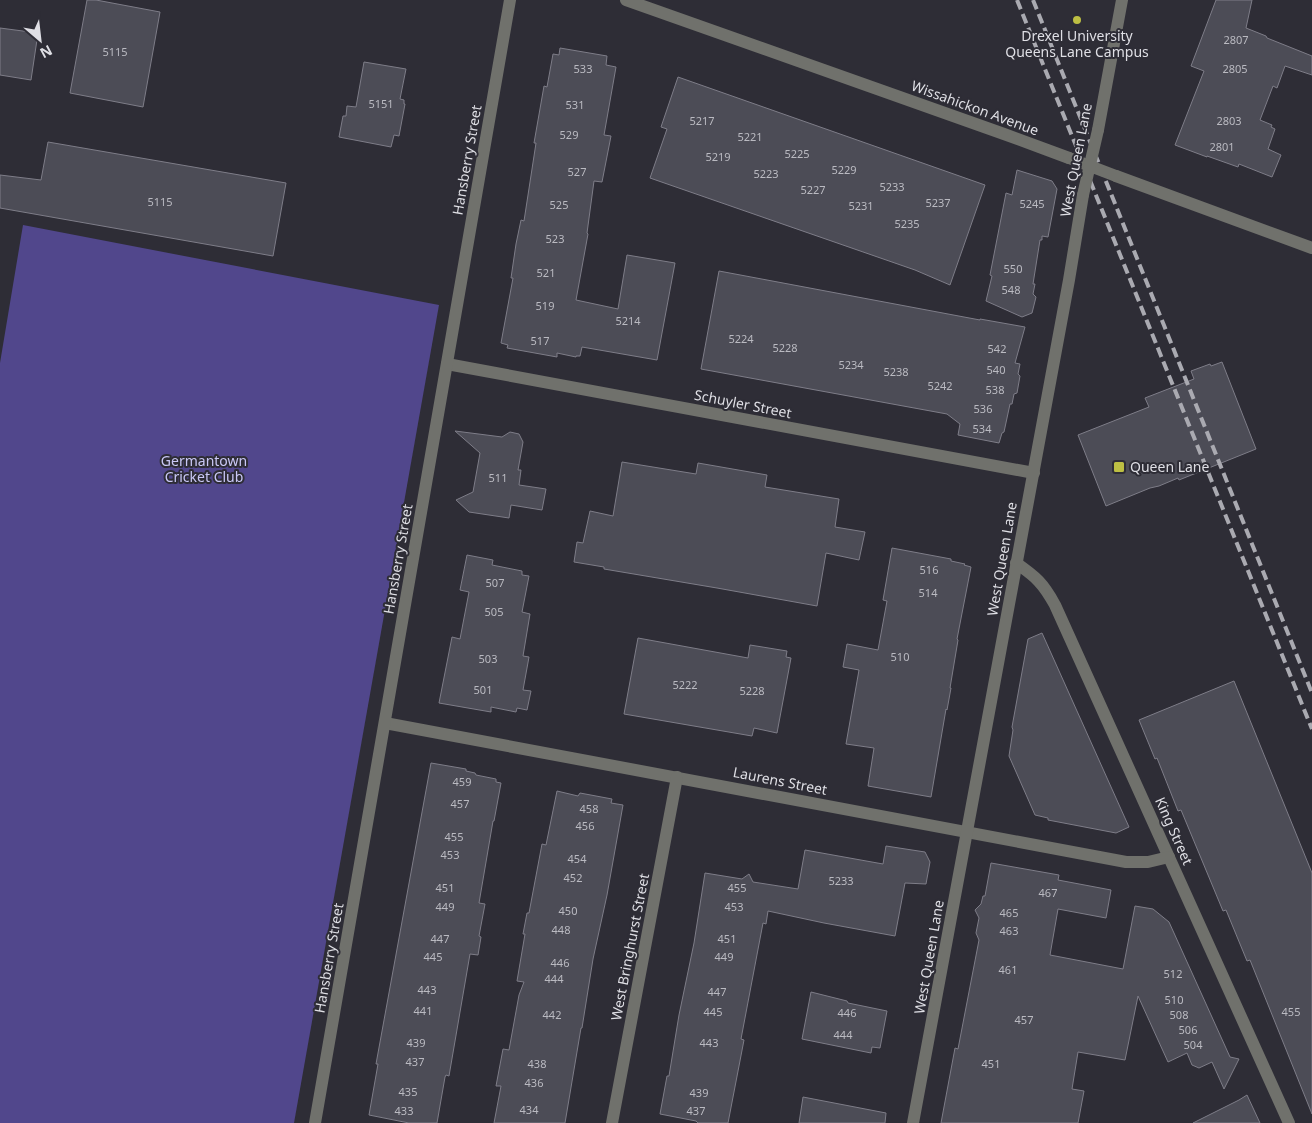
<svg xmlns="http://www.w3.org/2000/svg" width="1312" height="1123" font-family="'Noto Sans',sans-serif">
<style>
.green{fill:#51478c}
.building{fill:#4c4c56;stroke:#7e7d88}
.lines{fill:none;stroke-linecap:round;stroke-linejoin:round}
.minor{stroke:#70716c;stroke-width:12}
.rail{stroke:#aaaab1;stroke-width:4;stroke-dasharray:10 5;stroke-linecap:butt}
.minor-bridge{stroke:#70716c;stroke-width:12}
.poi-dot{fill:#bdbf43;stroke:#2e2d36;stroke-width:2}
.labels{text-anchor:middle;stroke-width:4;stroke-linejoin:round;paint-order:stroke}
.number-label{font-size:11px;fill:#babac1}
.poi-label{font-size:14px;fill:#dfdfe5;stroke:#2e2d36}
.street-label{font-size:14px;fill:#dfdfe5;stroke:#2e2d36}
.park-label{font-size:14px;fill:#cac8f6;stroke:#2e2d36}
</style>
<rect width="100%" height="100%" fill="#2e2d36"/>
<!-- green -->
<path class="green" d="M23,225L439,305L294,1123H0V363Z"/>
<!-- building -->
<g class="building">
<path d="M87,0H96L160,12L143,107L70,93Z"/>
<path d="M1216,0H1252L1246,28L1266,36L1267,38L1312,56V75L1285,66L1277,88L1273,86L1260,120L1272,125L1271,127L1275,129L1268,149L1281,155L1272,177L1239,164L1238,167L1207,156V157L1175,145L1204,71L1191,66Z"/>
<path d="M0,28L38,33L31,80L0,75Z"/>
<path d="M560,48L607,56L606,65L616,67L604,135L611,136L602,182L594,181L587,233L588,234L576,300L618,309L627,255L675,263L657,360L582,347L580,356H576V357L557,353V357L507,348L508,345L501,343L513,278H511L516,244L521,220L524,221L536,143H534L544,86L547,87L553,54L559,55Z"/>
<path d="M364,62L406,69L400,99L404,100V104H405L399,136L394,135L391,147L339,137L343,116H346L347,106L356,107Z"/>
<path d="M678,77L985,185L950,285L915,270L650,178L667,129L661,127Z"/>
<path d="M48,142L286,183L273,256L0,208V175L41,180Z"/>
<path d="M1017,170L1052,181L1057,189L1048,237L1042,236V240H1040L1033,284H1035L1033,294L1036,297L1032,313L1022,317L986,301L992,276L990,275L1006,193L1012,195Z"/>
<path d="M719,271L980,320V319L1025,327L1015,363L1020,364L1018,374L1020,376L1017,393L1014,394L1012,404H1010L1004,432L1002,433L999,443L958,435L960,424L947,414L701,369Z"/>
<path d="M1222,362L1256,449L1179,480L1178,478L1159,486L1150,488L1106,506L1078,435L1149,407L1145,398L1194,379L1191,371L1210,364L1211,366Z"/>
<path d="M455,431L502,437L510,432L519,434L523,442L518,470H521L519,485L546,489L542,510L511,505L509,518L469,512L456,500L473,492L480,453Z"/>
<path d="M622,462L696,474L698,463L767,475L765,487L839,499L835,527L865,532L859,560L826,553L817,606L717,588L604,569V567L574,562L577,542L583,543L590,511L613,516Z"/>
<path d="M892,548L951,559V561L965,564L964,565L971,567L957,639L958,640L950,688H951L947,710L946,709L931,797L868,786L874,748L846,744L859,670L843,667L847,644L878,650L887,601L883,600Z"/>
<path d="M467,555L493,560L492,565L522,571V575L529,576L522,612L530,614L523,656L529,657L523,690L531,691L527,710L517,708L516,712L491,707V712L439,703L452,637L460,639L469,592L460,590Z"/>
<path d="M1042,633L1129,827L1116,833L1048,820V818L1035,815L1009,756L1013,730L1012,727L1028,639Z"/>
<path d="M638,638L748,658L750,645L787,651L786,657L791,658L777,733L754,728L752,736L624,714Z"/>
<path d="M1234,681L1312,873V1114L1250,960L1247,961L1226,910L1223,911L1181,810L1178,811L1157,758L1155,759L1139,720Z"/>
<path d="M431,763L466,769V771L475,773L476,775L496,779V782L501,783L494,821H493L479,903L485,904L479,936L481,937L478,955L470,954L449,1076L446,1075L445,1077L437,1123H409L369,1115L378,1064H376Z"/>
<path d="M557,791L578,796L580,793L612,799L611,803L623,805L607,895L593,959L582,1028H581L565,1123H494L501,1086H496L503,1049L509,1050L519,995L524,982L517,981L525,934H523L527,913H529L542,844L546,845Z"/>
<path d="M886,846L925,852L930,862L926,884L905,883L895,936L824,923L768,911L766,924L763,923L741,1039L744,1040L728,1123H698L696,1121L660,1114L667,1076H669L679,1015L694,943L705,873L742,879L749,874L753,882L798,889L805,850L883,864Z"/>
<path d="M991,863L1059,875L1058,880L1111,890L1106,918L1058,909L1050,955L1123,969L1135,906L1153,909L1169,922L1230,1057L1239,1059L1224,1089L1212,1062L1199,1068L1192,1065L1187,1053L1168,1062L1138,996L1125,1060L1078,1052L1072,1089L1084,1091L1078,1123H941L955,1048L958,1049L979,940L976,933L979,918L975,910L981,904L983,896H985Z"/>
<path d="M811,992L847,1001L848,1003L887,1011L880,1048L872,1047L871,1053L802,1039Z"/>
<path d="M1247,1095L1260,1123H1193L1239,1100Z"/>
<path d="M803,1097L886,1113L885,1123H799Z"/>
</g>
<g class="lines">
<!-- minor -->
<g class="minor">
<path d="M626,0L1004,134L1069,158"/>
<path d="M1098,130L1122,0"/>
<path d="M1116,176L1312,248"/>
<path d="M447,364L1034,473"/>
<path d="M1016,563C1036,577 1043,583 1055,605L1289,1123"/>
<path d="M385,723L1126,862H1148L1169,857"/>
<path d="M315,1123L510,0"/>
<path d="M612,1123L677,777"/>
<path d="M913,1123L1069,280L1083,195"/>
</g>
<!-- rail -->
<g class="rail">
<path d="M1017,0L1312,729"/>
<path d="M1033,0L1312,693"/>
</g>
<!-- minor-bridge -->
<g class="minor-bridge">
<path d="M1069,158L1116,176"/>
<path d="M1083,195L1098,130"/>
</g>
</g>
<!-- markers -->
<g class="poi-dot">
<circle cx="1077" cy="20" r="5"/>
<rect x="1113" y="461" width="12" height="12" rx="2.5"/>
</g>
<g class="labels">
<!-- number labels -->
<g class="number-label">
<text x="1236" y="44">2807</text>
<text x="115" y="56">5115</text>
<text x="583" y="73">533</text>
<text x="1235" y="73">2805</text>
<text x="381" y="108">5151</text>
<text x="575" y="109">531</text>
<text x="702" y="125">5217</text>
<text x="1229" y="125">2803</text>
<text x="569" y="139">529</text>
<text x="750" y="141">5221</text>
<text x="1222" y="151">2801</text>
<text x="797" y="158">5225</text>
<text x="718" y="161">5219</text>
<text x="844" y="174">5229</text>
<text x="577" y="176">527</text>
<text x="766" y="178">5223</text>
<text x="892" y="191">5233</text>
<text x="813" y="194">5227</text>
<text x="160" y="206">5115</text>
<text x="938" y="207">5237</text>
<text x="1032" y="208">5245</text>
<text x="559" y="209">525</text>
<text x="861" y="210">5231</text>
<text x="907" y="228">5235</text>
<text x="555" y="243">523</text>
<text x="1013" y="273">550</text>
<text x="546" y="277">521</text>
<text x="1011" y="294">548</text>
<text x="545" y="310">519</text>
<text x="628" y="325">5214</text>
<text x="741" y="343">5224</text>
<text x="540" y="345">517</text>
<text x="785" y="352">5228</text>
<text x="997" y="353">542</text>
<text x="851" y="369">5234</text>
<text x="996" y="374">540</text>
<text x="896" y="376">5238</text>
<text x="940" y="390">5242</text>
<text x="995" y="394">538</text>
<text x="983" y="413">536</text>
<text x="982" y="433">534</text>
<text x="498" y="482">511</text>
<text x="929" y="574">516</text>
<text x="495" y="587">507</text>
<text x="928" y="597">514</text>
<text x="494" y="616">505</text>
<text x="900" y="661">510</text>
<text x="488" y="663">503</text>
<text x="685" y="689">5222</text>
<text x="483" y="694">501</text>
<text x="752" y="695">5228</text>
<text x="462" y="786">459</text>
<text x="460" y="808">457</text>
<text x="589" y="813">458</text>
<text x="585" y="830">456</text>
<text x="454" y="841">455</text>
<text x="450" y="859">453</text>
<text x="577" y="863">454</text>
<text x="573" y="882">452</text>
<text x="841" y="885">5233</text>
<text x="445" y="892">451</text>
<text x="737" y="892">455</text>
<text x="1048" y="897">467</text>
<text x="445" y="911">449</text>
<text x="734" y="911">453</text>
<text x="568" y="915">450</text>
<text x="1009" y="917">465</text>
<text x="561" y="934">448</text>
<text x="1009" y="935">463</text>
<text x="440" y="943">447</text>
<text x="727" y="943">451</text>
<text x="433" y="961">445</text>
<text x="724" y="961">449</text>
<text x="560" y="967">446</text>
<text x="1008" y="974">461</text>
<text x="1173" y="978">512</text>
<text x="554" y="983">444</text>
<text x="427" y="994">443</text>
<text x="717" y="996">447</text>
<text x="1174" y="1004">510</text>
<text x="423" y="1015">441</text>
<text x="713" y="1016">445</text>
<text x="1291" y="1016">455</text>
<text x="847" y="1017">446</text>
<text x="552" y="1019">442</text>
<text x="1179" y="1019">508</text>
<text x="1024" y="1024">457</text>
<text x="1188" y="1034">506</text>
<text x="843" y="1039">444</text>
<text x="416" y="1047">439</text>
<text x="709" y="1047">443</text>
<text x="1193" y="1049">504</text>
<text x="415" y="1066">437</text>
<text x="537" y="1068">438</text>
<text x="991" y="1068">451</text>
<text x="534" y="1087">436</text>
<text x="408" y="1096">435</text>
<text x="699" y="1097">439</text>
<text x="529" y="1114">434</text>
<text x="404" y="1115">433</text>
<text x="696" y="1115">437</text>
</g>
<!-- poi labels -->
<g class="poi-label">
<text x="1077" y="41">Drexel University<tspan x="1077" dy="16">Queens Lane Campus</tspan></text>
<text x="1130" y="472" text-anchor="start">Queen Lane</text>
</g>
<!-- street labels -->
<g class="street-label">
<text transform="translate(975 108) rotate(20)" y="5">Wissahickon Avenue</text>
<text transform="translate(467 160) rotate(-80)" y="5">Hansberry Street</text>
<text transform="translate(1076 160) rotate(-79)" y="5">West Queen Lane</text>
<text transform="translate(743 404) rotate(11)" y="5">Schuyler Street</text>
<text transform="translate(398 559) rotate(-80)" y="5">Hansberry Street</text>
<text transform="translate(1002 559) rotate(-80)" y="5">West Queen Lane</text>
<text transform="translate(780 781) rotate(11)" y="5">Laurens Street</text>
<text transform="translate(1174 831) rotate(66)" y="5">King Street</text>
<text transform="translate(630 947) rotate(-79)" y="5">West Bringhurst Street</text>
<text transform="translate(929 957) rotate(-80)" y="5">West Queen Lane</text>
<text transform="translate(329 958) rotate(-80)" y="5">Hansberry Street</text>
</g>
<!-- park labels -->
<g class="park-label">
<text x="204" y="466">Germantown<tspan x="204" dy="16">Cricket Club</tspan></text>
</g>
</g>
<!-- north arrow -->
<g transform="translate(40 40) rotate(152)" stroke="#2e2d36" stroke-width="4" paint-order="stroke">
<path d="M0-4L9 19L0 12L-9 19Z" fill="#dfdfe5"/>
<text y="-8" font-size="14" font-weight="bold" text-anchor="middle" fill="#dfdfe5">N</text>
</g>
</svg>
